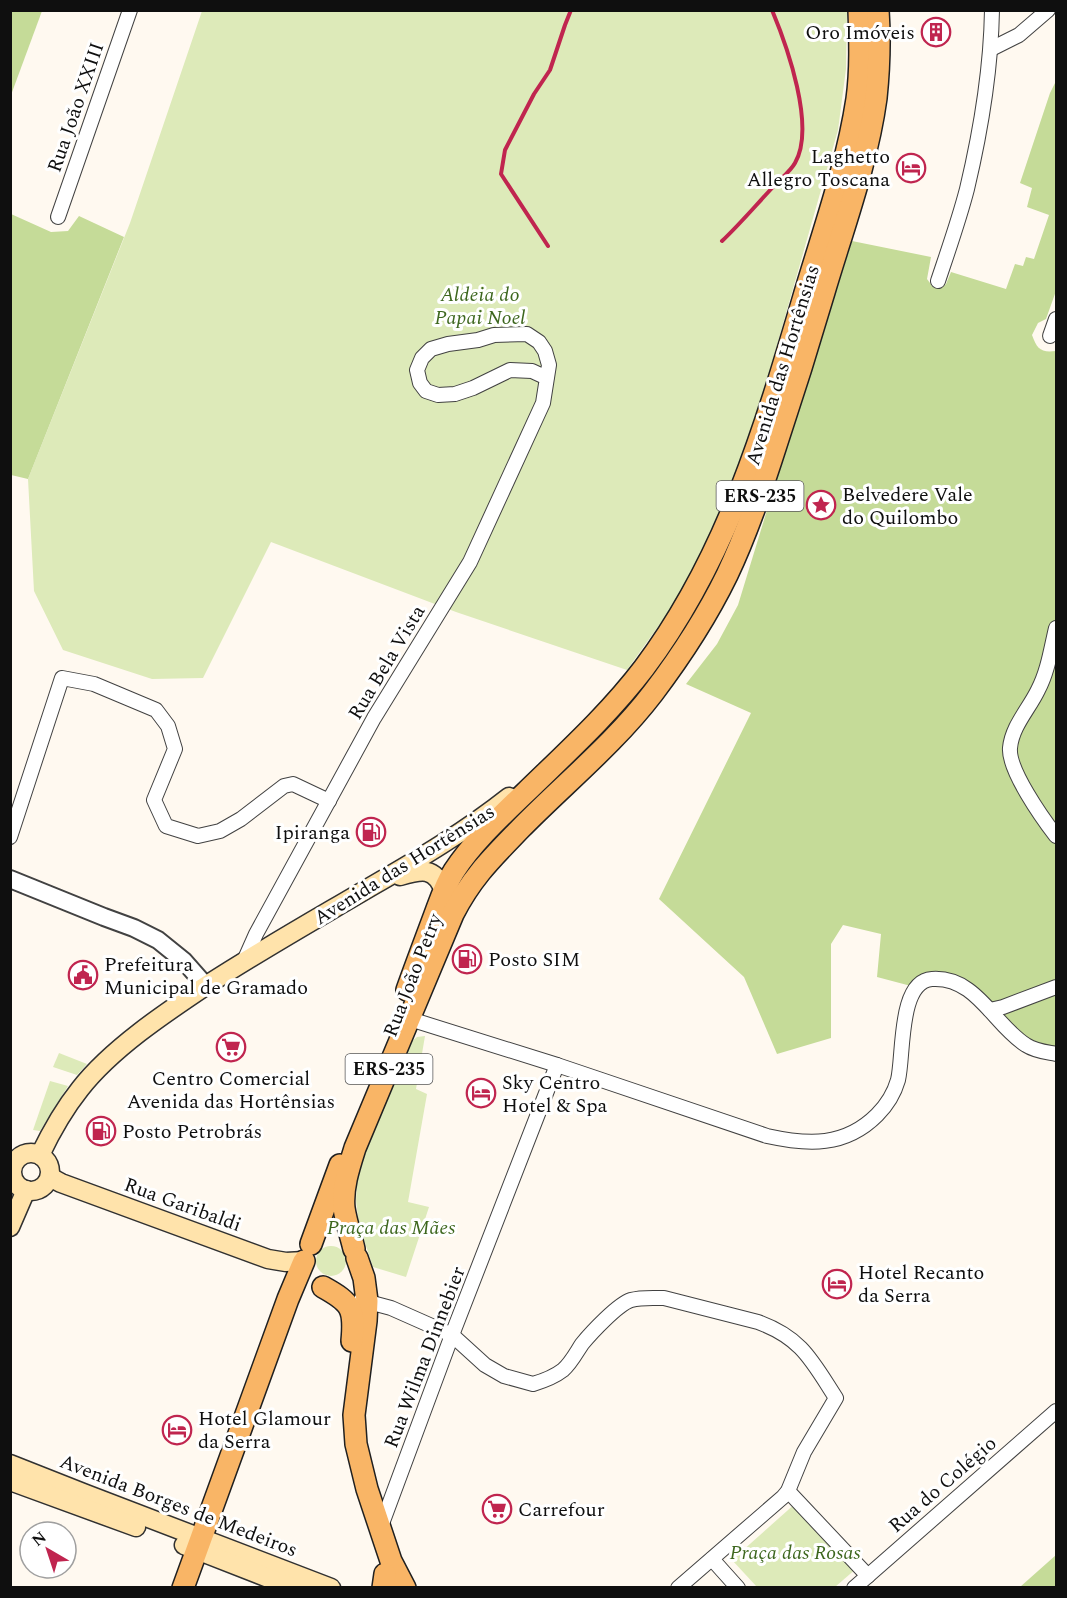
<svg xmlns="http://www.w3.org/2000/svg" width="1067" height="1598" font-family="Spectral,serif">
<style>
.green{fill:#ddeab9}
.forest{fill:#c5db98}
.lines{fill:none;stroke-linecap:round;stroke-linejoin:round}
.minor-casing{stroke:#424242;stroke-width:16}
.tertiary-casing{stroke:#424242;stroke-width:20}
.secondary-casing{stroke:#313131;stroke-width:21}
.primary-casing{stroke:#202020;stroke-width:24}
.minor{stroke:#fff;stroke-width:14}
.tertiary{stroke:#fff;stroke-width:16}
.secondary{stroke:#ffe3ab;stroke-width:18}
.primary{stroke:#f9b566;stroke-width:21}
.rail{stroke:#c0254f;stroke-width:4}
.labels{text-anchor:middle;stroke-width:6;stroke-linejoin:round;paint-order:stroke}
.shield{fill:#fff;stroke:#575757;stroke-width:1.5}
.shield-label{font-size:18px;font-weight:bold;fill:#0f0f0f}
.poi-label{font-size:20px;fill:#0f0f0f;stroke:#fff;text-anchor:start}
.street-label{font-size:20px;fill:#0f0f0f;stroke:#fff}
.park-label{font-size:20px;font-style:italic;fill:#3d671e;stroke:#fff}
</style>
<rect width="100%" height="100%" fill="#fff9f0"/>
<!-- green -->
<g class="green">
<path d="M202,11H847L846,69L838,130L747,451C726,503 704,555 675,602C660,625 643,647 627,670L456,612L271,542L203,678L152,679L63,650L34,591L28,479L130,223Z"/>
<path d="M425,1036L416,1089L427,1094L408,1202L429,1207L406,1277L373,1267L359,1225L356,1201L357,1180L363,1158L411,1042L417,1037Z"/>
<path d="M59,1053L87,1064L77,1075L53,1067Z"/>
<path d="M50,1081L68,1086L40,1131L33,1130Z"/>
<circle cx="331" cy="1261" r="15"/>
<path d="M797,1502L857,1568L835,1587H757L732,1560Z"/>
</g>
<!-- forest -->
<g class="forest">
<path d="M11,10L42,11L11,95L10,11Z"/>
<path d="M1056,81V291L1046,319L1038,323L1032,335C1037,349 1041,353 1056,351V1048L1034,1044L1019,1033L968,984L911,986L877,977L881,934L843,925L831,944V1038L777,1054L744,977L659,899L751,713L686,684L717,644L738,605L790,435L852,241L931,257L927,279L933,287L941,288L946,284L951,272L1006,289L1015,264L1023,266L1026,257L1034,259L1049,215L1027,207L1032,188L1020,183L1050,93Z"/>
<path d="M11,214L51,232L68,231L79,216L124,237L28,479L11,475Z"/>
<path d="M1056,1555V1587H1020Z"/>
</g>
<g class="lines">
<!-- minor casing -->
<g class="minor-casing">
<g id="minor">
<path d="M991,49L1019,35L1048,10"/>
<path d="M58,217L130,10"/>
<path d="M938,281C948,251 959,220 967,189C981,130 991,70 992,10"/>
<path d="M1050,336L1056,319"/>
<path d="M1056,628C1051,649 1048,671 1038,690C1029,709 1012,726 1010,748C1008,770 1043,819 1056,836"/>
<path d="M10,837L62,678L94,684L156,710L168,726L175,749L154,800L166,826L198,836L220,831L241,819L284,786L293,784L329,801"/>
<path d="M244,961L256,934L374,718L470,562L543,403L549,365L545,351L539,342L527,334L494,335L478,340L448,344L431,349L422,358L417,370L420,383L426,391L438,395L455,394L473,388L510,370L532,371L547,378"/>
<path d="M990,1010L1003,1007L1056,987"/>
<path d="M410,1019L557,1065L767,1136C808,1145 845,1147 877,1115C887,1105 894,1094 898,1080C904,1056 898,981 932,979C976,976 994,1025 1026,1045C1035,1051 1046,1052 1056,1054"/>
<path d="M361,1300L391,1308L452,1335L485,1365L504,1376L533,1384C543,1381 554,1377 563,1370C571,1363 576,1353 582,1344C591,1333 618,1304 631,1300C641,1297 653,1298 664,1298L758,1322C802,1338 812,1361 836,1398L804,1452L788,1491L783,1497L678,1588"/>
<path d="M788,1491L868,1576"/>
<path d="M380,1529L452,1335L557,1065"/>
<path d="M712,1559L738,1588"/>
<path d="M854,1588L1056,1411"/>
</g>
</g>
<!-- tertiary casing -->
<g class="tertiary-casing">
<path id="tertiary" d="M10,879L104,917L134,928L158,940L184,961L206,986"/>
</g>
<!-- secondary casing -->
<g class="secondary-casing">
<g id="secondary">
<path d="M400,876C421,870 435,866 444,891"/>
<circle cx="31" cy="1172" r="19"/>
<path d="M40,1155C51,1132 64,1109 80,1089C111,1049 165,1013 207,985C261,950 316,919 372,886C419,859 466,831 509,797"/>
<path d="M50,1177L61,1183L268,1259L286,1262L304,1261"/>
<path d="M10,1227L26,1190"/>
<path d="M10,1464L86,1494L331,1588"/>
<path d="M10,1481L136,1527"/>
<path d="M184,1545L294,1588"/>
</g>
</g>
<!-- primary casing -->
<g class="primary-casing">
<g id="primary">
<path d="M407,990C416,965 425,941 434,917C440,901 445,885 454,871C473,842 500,817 525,793C566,753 609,714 644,668C728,556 766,425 805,293C824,229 847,165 857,99C861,70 860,40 859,10"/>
<path d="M311,1244L340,1165"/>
<path d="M354,1249C351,1236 346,1222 344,1208C342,1188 349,1167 355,1148L453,914C472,877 492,858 520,829C564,784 614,744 653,693C681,656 707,616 727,575C747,533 762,489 776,445C793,394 809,343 824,292C843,228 867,164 876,98C879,69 880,39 878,10"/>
<path d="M357,1258L364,1278L367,1301L366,1321L354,1415L356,1444L367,1489L391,1561L405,1588"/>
<path d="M323,1287C352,1303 355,1309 352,1341"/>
<path d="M183,1588L288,1299L304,1261"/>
<path d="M383,1588L385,1574"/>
</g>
</g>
<!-- minor -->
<use href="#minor" class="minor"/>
<!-- tertiary -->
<use href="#tertiary" class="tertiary"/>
<!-- secondary -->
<use href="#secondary" class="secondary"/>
<!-- primary -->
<use href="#primary" class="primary"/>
<!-- rail -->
<g class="rail">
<path d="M722,241C740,224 756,205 773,187C780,179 790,172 795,163C816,127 787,46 772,10"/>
<path d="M548,246L501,174L505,150L534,94L550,70L565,25L571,10"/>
</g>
</g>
<!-- icons -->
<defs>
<g id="building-ring" transform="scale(1.5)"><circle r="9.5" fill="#fff" stroke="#c0254f" stroke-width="1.5"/><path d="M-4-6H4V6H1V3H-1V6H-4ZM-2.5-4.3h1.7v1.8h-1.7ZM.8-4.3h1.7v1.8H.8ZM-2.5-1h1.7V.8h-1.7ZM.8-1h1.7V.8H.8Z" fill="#c0254f"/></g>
<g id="hotel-ring" transform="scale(1.5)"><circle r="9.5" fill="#fff" stroke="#c0254f" stroke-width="1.5"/><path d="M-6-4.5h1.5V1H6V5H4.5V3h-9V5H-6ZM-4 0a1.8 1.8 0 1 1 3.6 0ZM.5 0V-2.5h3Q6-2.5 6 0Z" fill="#c0254f"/></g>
<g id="sight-ring" transform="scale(1.5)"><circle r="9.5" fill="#fff" stroke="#c0254f" stroke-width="1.5"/><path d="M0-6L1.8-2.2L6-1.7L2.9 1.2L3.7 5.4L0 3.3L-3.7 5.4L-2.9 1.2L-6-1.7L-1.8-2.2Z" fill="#c0254f"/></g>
<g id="fuel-ring" transform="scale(1.5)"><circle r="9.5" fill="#fff" stroke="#c0254f" stroke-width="1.5"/><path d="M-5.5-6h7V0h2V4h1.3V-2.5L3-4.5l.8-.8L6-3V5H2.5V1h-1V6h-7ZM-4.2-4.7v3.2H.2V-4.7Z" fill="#c0254f"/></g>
<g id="civic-ring" transform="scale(1.5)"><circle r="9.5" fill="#fff" stroke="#c0254f" stroke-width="1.5"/><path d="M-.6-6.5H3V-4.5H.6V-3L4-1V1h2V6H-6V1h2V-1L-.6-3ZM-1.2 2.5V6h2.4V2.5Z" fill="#c0254f"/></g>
<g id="supermarket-ring" transform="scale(1.5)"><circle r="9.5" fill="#fff" stroke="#c0254f" stroke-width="1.5"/><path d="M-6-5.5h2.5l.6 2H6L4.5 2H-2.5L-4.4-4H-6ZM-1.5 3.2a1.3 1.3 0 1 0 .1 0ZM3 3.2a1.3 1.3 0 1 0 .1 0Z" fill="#c0254f"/></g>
</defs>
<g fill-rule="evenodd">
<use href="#building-ring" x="936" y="32"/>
<use href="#hotel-ring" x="911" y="168"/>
<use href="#sight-ring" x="821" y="505"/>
<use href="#fuel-ring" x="371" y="832"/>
<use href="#fuel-ring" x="467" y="959"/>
<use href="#civic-ring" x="83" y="975"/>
<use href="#supermarket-ring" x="231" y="1047"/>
<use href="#hotel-ring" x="481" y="1093"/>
<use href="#fuel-ring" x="101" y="1131"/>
<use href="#hotel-ring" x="837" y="1284"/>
<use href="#hotel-ring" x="177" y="1430"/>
<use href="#supermarket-ring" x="497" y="1509"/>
</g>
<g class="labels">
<!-- shield labels -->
<g class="shield">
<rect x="716.5" y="481" width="87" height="30" rx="4.5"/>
<rect x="345.5" y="1054" width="87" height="30" rx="4.5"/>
</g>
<g class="shield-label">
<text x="760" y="502">ERS-235</text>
<text x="389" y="1075">ERS-235</text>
</g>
<!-- poi labels -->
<g class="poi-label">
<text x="915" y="39" text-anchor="end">Oro Imóveis</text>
<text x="890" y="163" text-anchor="end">Laghetto<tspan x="890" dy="23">Allegro Toscana</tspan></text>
<text x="842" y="501">Belvedere Vale<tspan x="842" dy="23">do Quilombo</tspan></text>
<text x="350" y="839" text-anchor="end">Ipiranga</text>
<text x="488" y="966">Posto SIM</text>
<text x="104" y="971">Prefeitura<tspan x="104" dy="23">Municipal de Gramado</tspan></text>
<text x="231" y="1085" text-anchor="middle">Centro Comercial<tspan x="231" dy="23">Avenida das Hortênsias</tspan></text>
<text x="502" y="1089">Sky Centro<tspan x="502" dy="23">Hotel &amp; Spa</tspan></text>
<text x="122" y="1138">Posto Petrobrás</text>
<text x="858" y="1279">Hotel Recanto<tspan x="858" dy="23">da Serra</tspan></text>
<text x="198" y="1425">Hotel Glamour<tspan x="198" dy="23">da Serra</tspan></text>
<text x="518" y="1516">Carrefour</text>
</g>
<!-- street labels -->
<g class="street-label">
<text transform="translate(75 107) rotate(-71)" y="7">Rua João XXIII</text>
<text transform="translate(782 365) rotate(-73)" y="7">Avenida das Hortênsias</text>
<text transform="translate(386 662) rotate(-59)" y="7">Rua Bela Vista</text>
<text transform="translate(404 864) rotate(-32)" y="7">Avenida das Hortênsias</text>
<text transform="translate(412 975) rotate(-69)" y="7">Rua João Petry</text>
<text transform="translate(183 1204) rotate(20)" y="7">Rua Garibaldi</text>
<text transform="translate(424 1357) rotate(-69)" y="7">Rua Wilma Dinnebier</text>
<text transform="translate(942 1484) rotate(-41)" y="7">Rua do Colégio</text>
<text transform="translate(179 1505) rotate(21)" y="7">Avenida Borges de Medeiros</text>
</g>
<!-- park labels -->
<g class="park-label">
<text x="480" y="301">Aldeia do<tspan x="480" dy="23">Papai Noel</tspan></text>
<text x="391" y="1234">Praça das Mães</text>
<text x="795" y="1559">Praça das Rosas</text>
</g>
</g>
<!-- border -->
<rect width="1067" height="1598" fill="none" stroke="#0f0f0f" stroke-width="24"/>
<!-- north arrow -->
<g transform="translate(48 1550) rotate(321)"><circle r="28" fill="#ffffff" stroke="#9f9f9f" stroke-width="1.5"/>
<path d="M0-4.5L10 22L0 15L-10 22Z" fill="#c0254f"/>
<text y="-9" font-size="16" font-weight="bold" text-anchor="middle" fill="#0f0f0f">N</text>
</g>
</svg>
